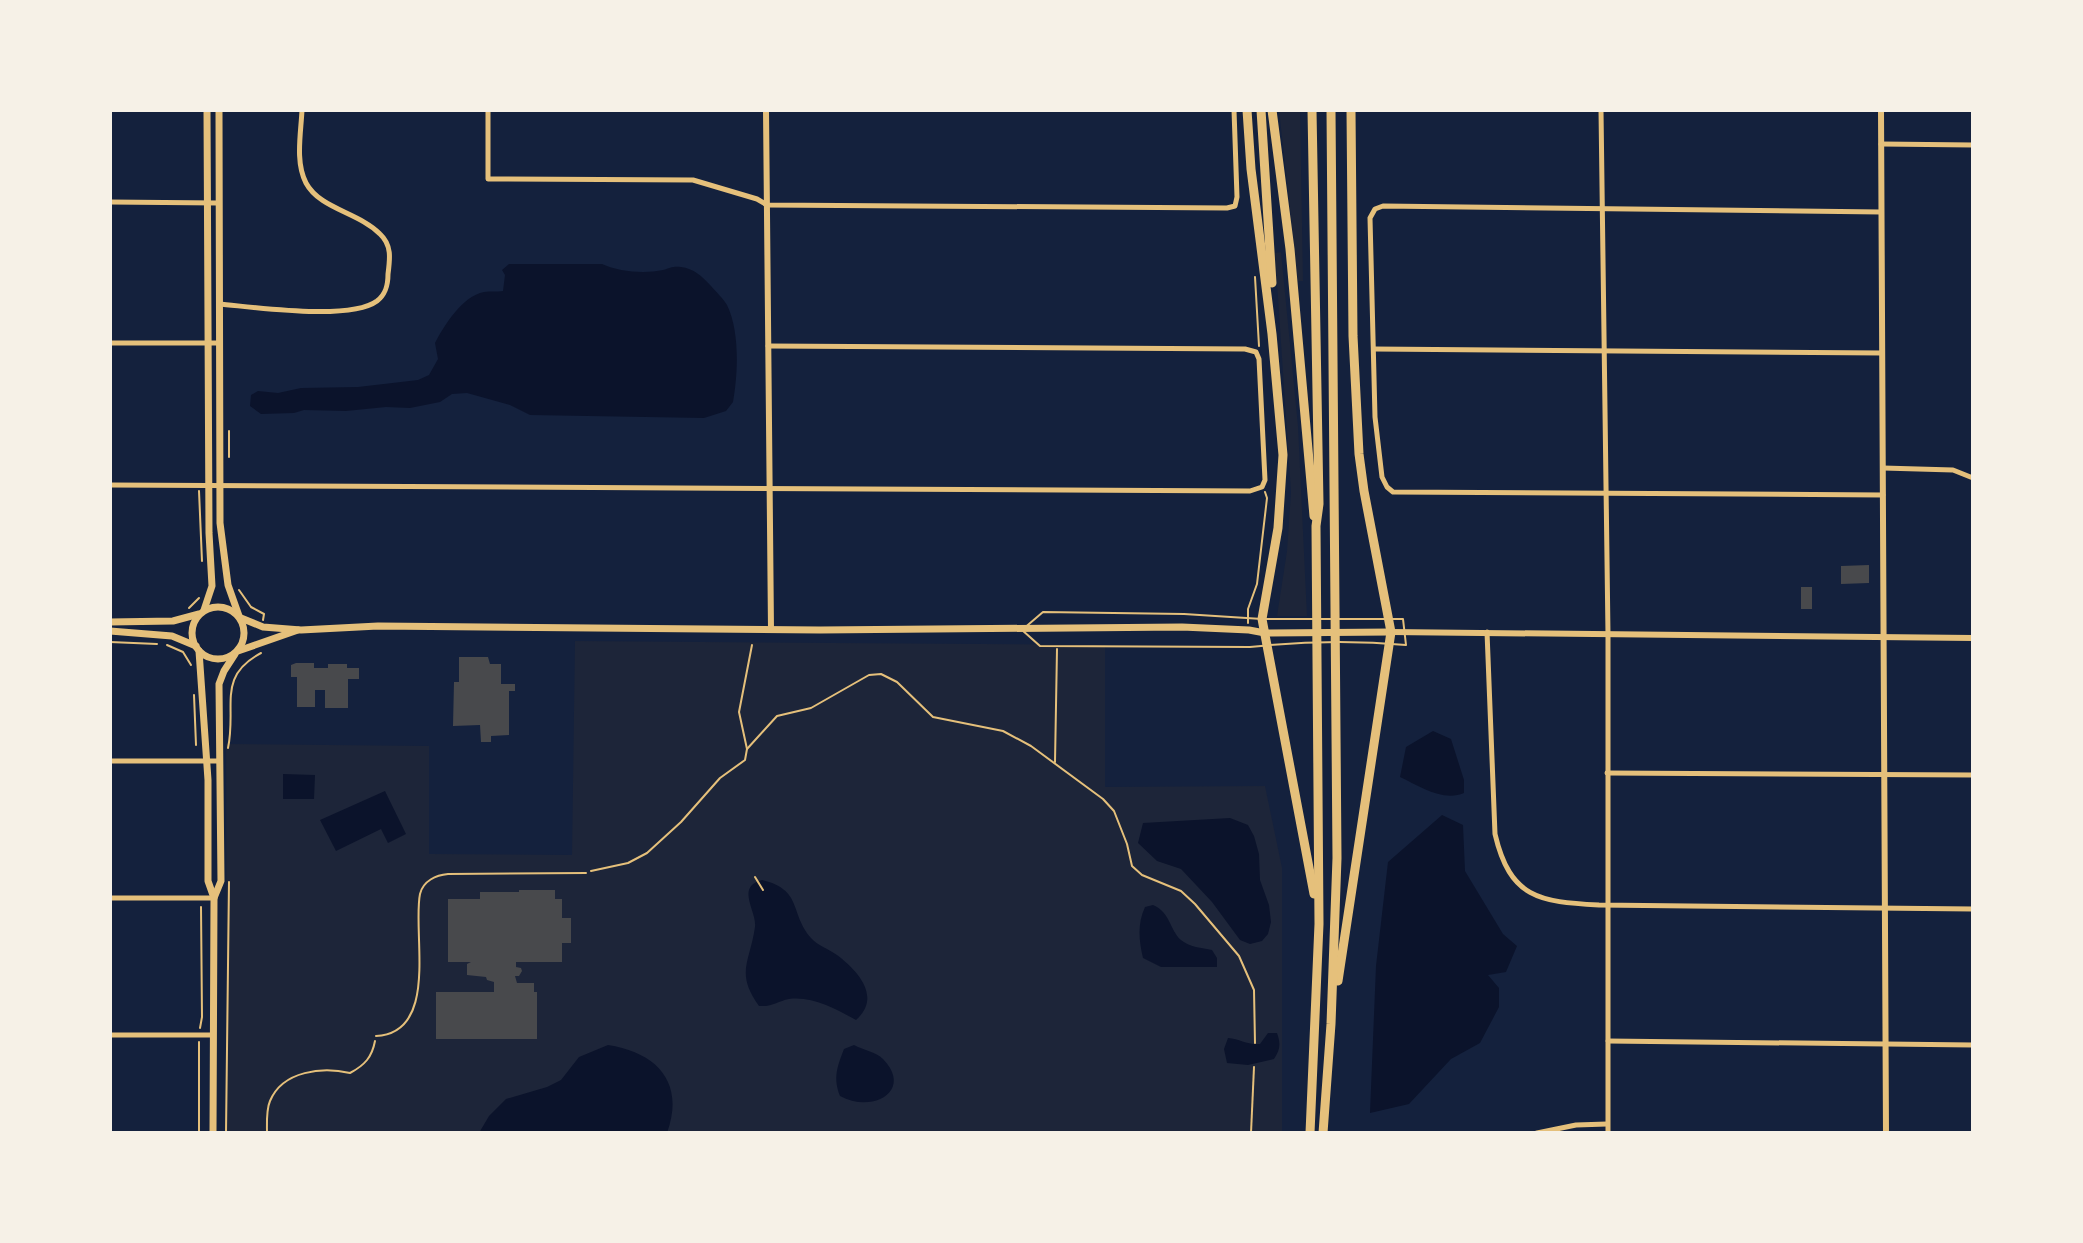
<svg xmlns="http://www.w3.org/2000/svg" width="2083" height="1243" font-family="Raleway,sans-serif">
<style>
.green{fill:#1d2539}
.water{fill:#0b132b}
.building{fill:#48494c}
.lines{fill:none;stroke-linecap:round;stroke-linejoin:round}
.path{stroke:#e5c07b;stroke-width:2}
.service{stroke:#e5c07b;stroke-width:2}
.minor{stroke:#e5c07b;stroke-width:5}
.tertiary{stroke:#e5c07b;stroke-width:6}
.secondary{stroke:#e5c07b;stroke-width:7}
.motorway{stroke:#e5c07b;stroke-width:9}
</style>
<rect width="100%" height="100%" fill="#14213d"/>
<!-- green -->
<g class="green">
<path d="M1279,110H1300L1303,281H1298Z"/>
<path d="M1281,252L1298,426L1307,616H1277L1287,551L1291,492L1275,253Z"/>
<path d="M575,641L1105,645V787L1265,786L1282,868V1133H227L226,744L429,746V854L572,855Z"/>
</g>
<!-- water -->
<g class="water">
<path d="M509,264H602C619,272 645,274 663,270C670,268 673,266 681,267C693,268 703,277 711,286C716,292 723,298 727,305C740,332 738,373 733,402L726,411L704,418L530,415L510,405L467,393L452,394L440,402L410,408L386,407L346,411L304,410L294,413L261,414L250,406L251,395L258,391L278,393L301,388L358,387L418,380L429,375L438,359L435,343C444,326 462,296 484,292C490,291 497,292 503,291L505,275L502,270Z"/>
<path d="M1433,731L1451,739L1464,780V793C1443,802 1419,786 1400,777L1406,747Z"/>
<path d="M283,774L315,775L314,799H283Z"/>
<path d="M385,791L406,834L388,843L381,829L336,851L320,820Z"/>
<path d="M1442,815L1463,825L1465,871L1503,934L1517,946L1506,972L1488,975L1499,988V1007L1480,1043L1451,1059L1409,1104L1370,1113L1376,966L1388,862Z"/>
<path d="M1230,818L1248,825L1254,836L1259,854L1260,880L1269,905L1271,922L1268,934L1262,941L1250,944L1240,940L1212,902L1181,869L1157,861L1138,843L1143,823Z"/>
<path d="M762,880C803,890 789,912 811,938C818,946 829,949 837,955C858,971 882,997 856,1020C836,1009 813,996 789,999C778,1001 773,1007 759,1006C735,973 750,962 755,927C757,911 735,887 762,880Z"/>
<path d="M1153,905C1171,913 1169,929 1181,940C1189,947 1202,948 1212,950L1217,958V967H1161L1143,958C1139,941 1137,924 1145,907Z"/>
<path d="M1268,1033H1277C1281,1044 1280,1050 1274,1059L1248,1065L1227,1063L1224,1049L1228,1038C1240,1039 1247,1045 1260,1044Z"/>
<path d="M608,1045C658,1053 685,1083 667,1133H479L489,1116L506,1099L547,1087L561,1080L579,1057Z"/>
<path d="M854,1045C863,1050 876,1052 883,1059C914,1091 872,1114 840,1096C833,1078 837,1067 844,1049Z"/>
</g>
<!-- building -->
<g class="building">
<path d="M1869,565V583L1841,584V566Z"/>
<rect x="1801" y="587" width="11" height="22"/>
<path d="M459,657H488L490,664H501V684H515V691H509V735L491,736V742H481L480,725L453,726L454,682H459Z"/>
<path d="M296,663H314V668H328V664H347V668H359V679H348V708H325V690H315V707H297V677H291V665Z"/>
<path d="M519,890H555V899H562V918H571V943H562V962H516V967L521,968L522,971L519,976H515L517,983H534V992H537V1039H436V992H494V982L487,980L486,977L467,975V964L471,962H448V899H480V892H519Z"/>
</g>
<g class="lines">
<!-- path -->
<g class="path">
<path d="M1255,277L1259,346"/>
<path d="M229,431V457"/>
<path d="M199,491L202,561"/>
<path d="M239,590L251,607L264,614L263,620"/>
<path d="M189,608L199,598"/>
<path d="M1043,612L1184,614L1262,619H1403L1406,645C1351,640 1305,641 1250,647L1040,646L1022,630Z"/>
<path d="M1248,623V609L1257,584L1267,498L1265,492"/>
<path d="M110,642L157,644"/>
<path d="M167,645L183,652L191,665"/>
<path d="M194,695L196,745"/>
<path d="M228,748C237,706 216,677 261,653"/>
<path d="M747,749L739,712L752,645"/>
<path d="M1055,762L1057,649"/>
<path d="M591,871L628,863L647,853L681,822L720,778L745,760L747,749L777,716L811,708L869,675L881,674L897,682L933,717L1003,731L1031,746L1103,799L1114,811L1127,844L1132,866L1142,875L1181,891L1195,904L1239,956L1254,990L1255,1043"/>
<path d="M755,877L763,890"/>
<path d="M200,1028L202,1017L201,907"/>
<path d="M199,1133V1042"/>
<path d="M226,1133L229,882"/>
<path d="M267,1133C267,1123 266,1110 270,1101C283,1070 323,1067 350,1073C365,1065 372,1057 375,1041"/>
<path d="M1251,1133L1254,1067"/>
</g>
<!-- service -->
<path class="service" d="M376,1036C440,1033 412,932 420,894C423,881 436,875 448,874L586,873"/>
<!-- minor -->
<g class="minor">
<path d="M488,110V179L693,180L757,199L767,205L1227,208L1235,206L1237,197L1234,110"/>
<path d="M1601,110L1608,634V1133"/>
<path d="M1881,144L1973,145"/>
<path d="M110,202L218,203"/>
<path d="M1881,212L1383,206L1375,209L1370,218L1375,417L1382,477L1387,487L1393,492L1883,495"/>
<path d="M219,304C254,307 350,321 377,301C386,294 388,285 388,274C390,259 392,245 380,234C358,212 320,209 306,183C295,162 301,133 302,110"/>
<path d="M110,343H220"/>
<path d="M1374,349L1882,353"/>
<path d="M1883,468L1953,470L1973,478"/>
<path d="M110,485L1250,491L1262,487L1265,480L1259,359L1256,352L1245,349L768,346"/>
<path d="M1487,632L1495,834C1510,898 1539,902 1599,905L1973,909"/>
<path d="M110,761H220"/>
<path d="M1607,773L1973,775"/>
<path d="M110,898H214"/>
<path d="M110,1035H213"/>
<path d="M1608,1041L1973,1045"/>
<path d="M1537,1133L1576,1125L1607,1124"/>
</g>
<!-- tertiary -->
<g class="tertiary">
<path d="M766,110L771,630"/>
<path d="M1881,110L1886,1133"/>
<path d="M1391,632L1973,638"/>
</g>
<!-- secondary -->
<g class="secondary">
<path d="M219,110L220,523L228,585L239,616"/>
<circle cx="218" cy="633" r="26"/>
<path d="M204,610L212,586L209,533L207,110"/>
<path d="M241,618L263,627L301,630L378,626L820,630L1182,627L1249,630L1265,633L1391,632"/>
<path d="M110,622L173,621L199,614"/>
<path d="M110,631L172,636L196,646"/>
<path d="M199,651L208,780V881L214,898L213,1133"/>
<path d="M238,651L298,630"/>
<path d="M214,898L221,881L219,684L224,671L235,654"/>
</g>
<!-- motorway -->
<g class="motorway">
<path d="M1247,110L1251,169L1272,334L1283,455L1278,528L1262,619L1314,894"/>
<path d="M1261,110L1272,283"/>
<path d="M1272,110L1290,249L1314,516"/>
<path d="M1338,981L1391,632L1364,491L1359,454L1353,336L1351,110"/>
<path d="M1310,1133L1319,924L1316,526L1319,504L1312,110"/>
<path d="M1323,1133L1331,1024L1337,858L1331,110"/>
</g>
</g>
<!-- border -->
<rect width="2083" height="1243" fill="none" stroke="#f6f1e7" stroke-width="224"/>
</svg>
